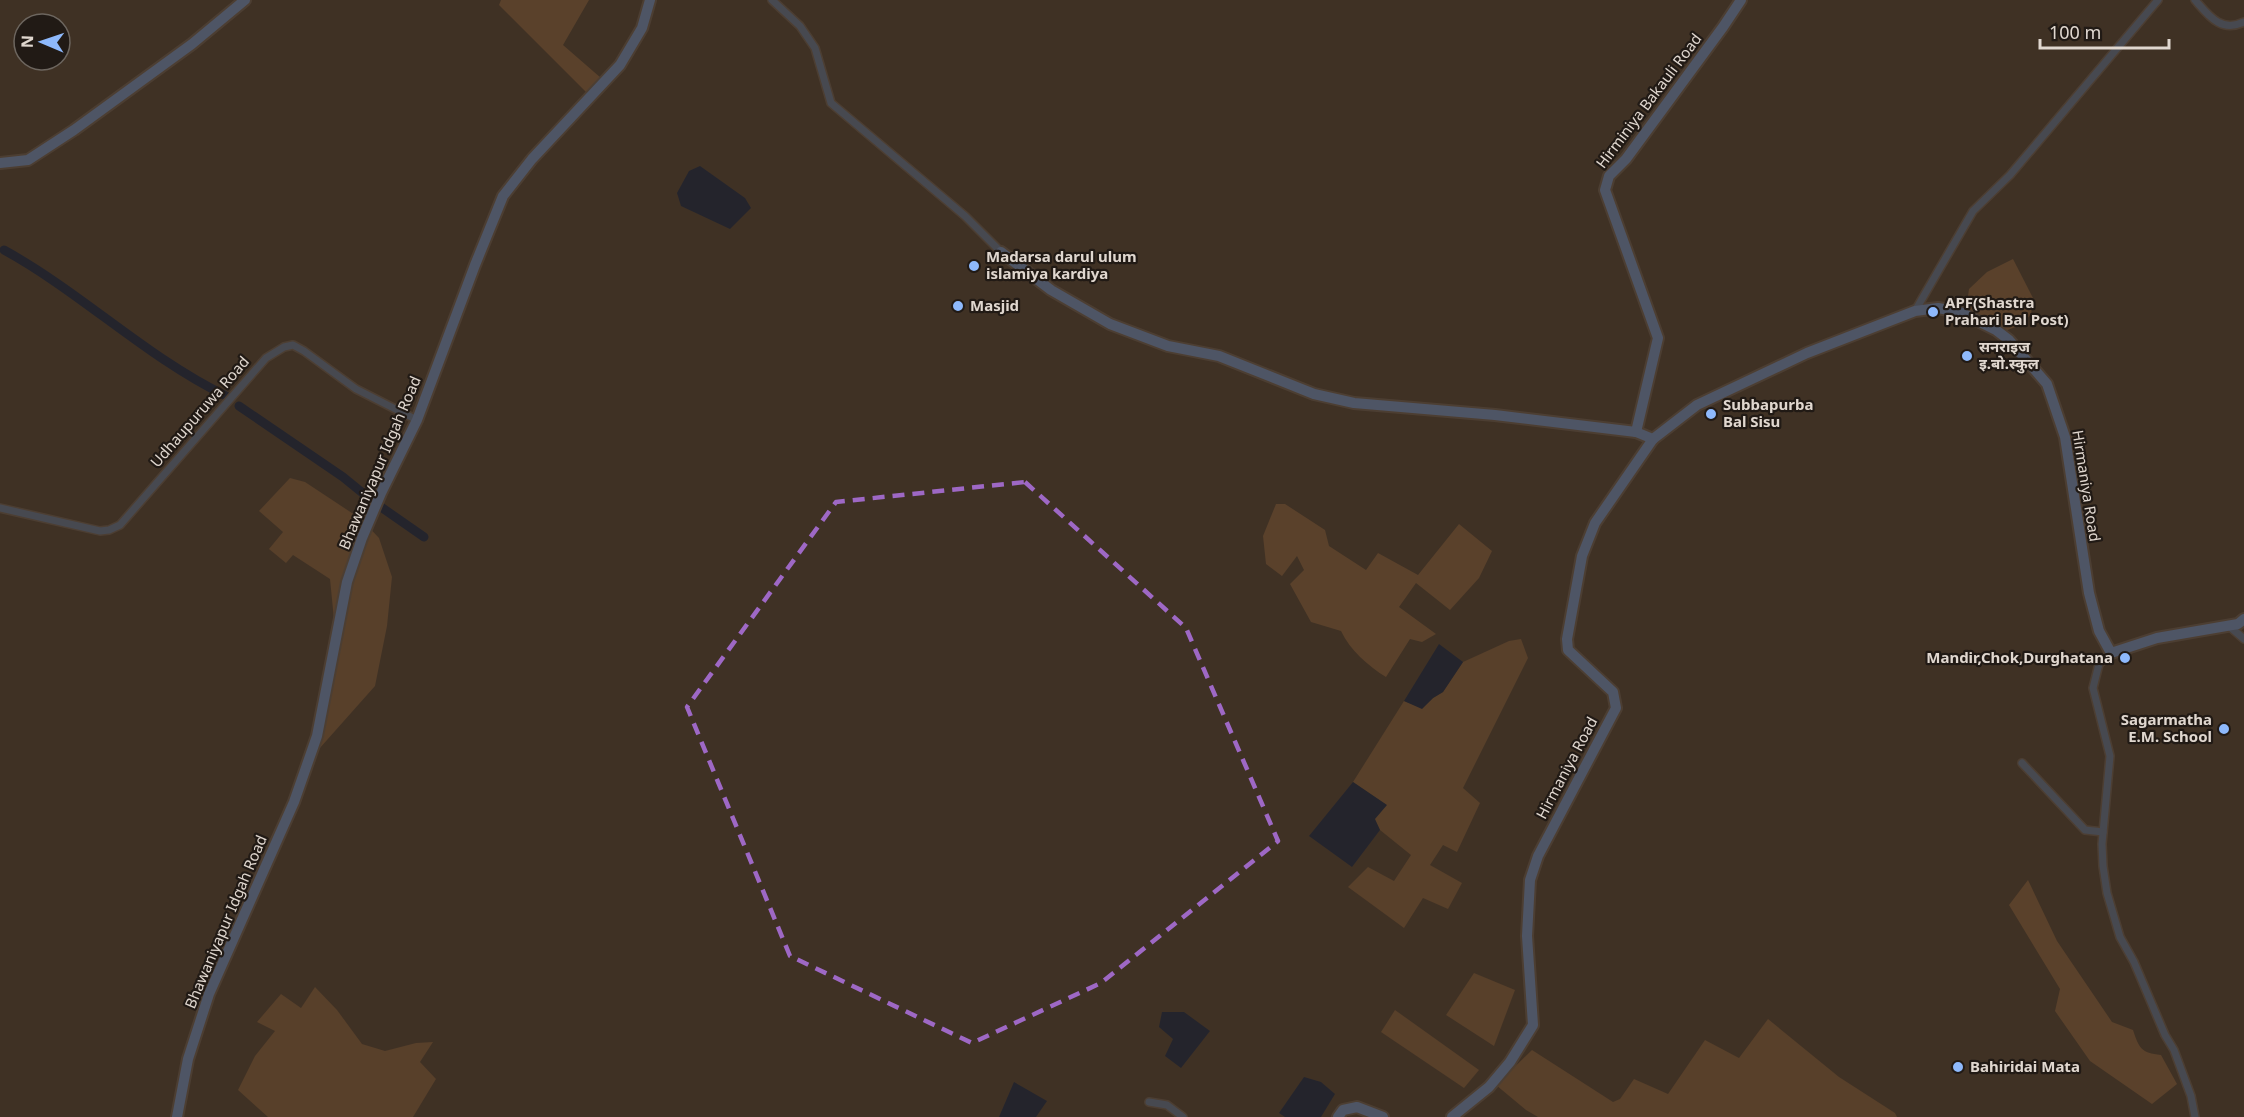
<svg xmlns="http://www.w3.org/2000/svg" width="2244" height="1117" font-family="'Noto Sans','Noto Sans Devanagari',sans-serif">
<style>
.green{fill:#755231}
.forest{fill:#7a5533}
.water{fill:#031637}
.lines{fill:none;stroke-linecap:round;stroke-linejoin:round}
.canal{stroke:#031637;stroke-width:9}
.street-casing{stroke:#5c4f44;stroke-width:10}
.secondary-casing{stroke:#5c4f44;stroke-width:14}
.street{stroke:#516686;stroke-width:7}
.secondary{stroke:#6080b4;stroke-width:10}
.marked{fill:none;stroke:#9e68c5;stroke-width:4.5;stroke-dasharray:12 8;stroke-linejoin:round}
.poi-dot{fill:#8eb9fc;stroke:#211a15;stroke-width:2}
.labels{text-anchor:middle;stroke-width:4.5;stroke-linejoin:round;paint-order:stroke}
.street-label{font-size:15px;fill:#e0d7cf;stroke:#211a15}
.poi-label{font-size:15px;font-weight:bold;fill:#e0d7cf;stroke:#211a15;text-anchor:start}
</style>
<rect width="100%" height="100%" fill="#3f3125"/>
<!-- green -->
<g class="green">
<path d="M290,478L305,482L361,519L379,538L392,577L387,626L375,686L319,749L342,641L335,630L330,579L293,555L286,563L269,549L283,532L259,511Z"/>
<path d="M1521,639L1528,658L1463,788L1480,803L1457,852L1443,845L1430,865L1462,883L1448,909L1423,898L1404,928L1348,887L1368,867L1394,881L1411,855L1380,830L1374,819L1386,805L1353,782L1404,701L1422,708L1433,698L1443,692L1463,662L1509,641Z"/>
<path d="M1474,973L1515,990L1494,1046L1446,1015Z"/>
<path d="M315,987L337,1010L362,1044L385,1051L416,1043L433,1042L420,1062L436,1079L413,1117H268L238,1090L255,1056L275,1031L257,1022L281,994L301,1008Z"/>
<path d="M1395,1010L1479,1070L1464,1088L1381,1032Z"/>
<path d="M1768,1019L1839,1077L1895,1113L1897,1117H1538L1526,1110L1496,1085L1532,1050L1613,1102L1620,1099L1634,1079L1668,1094L1705,1040L1739,1058Z"/>
</g>
<!-- forest -->
<g class="forest">
<path d="M501,0H589L563,45L601,78L588,94L499,5Z"/>
<path d="M2013,259L2033,298L2031,315L2018,326L2005,331L1966,310L1969,289L1987,272Z"/>
<path d="M1276,504H1285L1325,530L1329,546L1366,570L1378,553L1418,575L1459,524L1492,551L1479,578L1450,610L1416,583L1399,607L1436,634L1422,642L1410,639L1386,677C1368,666 1350,650 1341,631L1311,622L1290,584L1304,570L1297,556L1282,576L1266,564L1263,536Z"/>
<path d="M2028,880L2057,941L2112,1022L2133,1030C2139,1048 2141,1053 2161,1055L2177,1084L2152,1104L2090,1061L2055,1011L2060,989L2009,905Z"/>
</g>
<!-- water -->
<g class="water">
<path d="M700,166L745,198L751,208L730,229L681,206L677,193L689,171Z"/>
<path d="M1439,644L1463,662L1443,692L1433,698L1422,709L1404,701Z"/>
<path d="M1353,782L1387,805L1375,819L1380,830L1352,867L1309,836Z"/>
<path d="M1162,1012H1184L1210,1031L1181,1068L1165,1056L1173,1039L1159,1027Z"/>
<path d="M1304,1077L1321,1082L1335,1094L1321,1117H1285L1279,1113Z"/>
<path d="M1014,1082L1047,1101L1036,1117H999Z"/>
</g>
<g class="lines">
<!-- canal -->
<g class="canal">
<path d="M4,250C82,293 146,357 226,396"/>
<path d="M239,406L343,477L370,499"/>
<path d="M381,507L424,537"/>
</g>
<!-- street casing -->
<g class="street-casing">
<g id="street">
<path d="M772,0L800,26L815,48L831,103L965,216L1001,252"/>
<path d="M2195,0C2209,16 2221,33 2244,22"/>
<path d="M1915,311L1973,211L2010,175L2158,0"/>
<path d="M0,508L100,531L109,530L120,525L266,358L284,347L293,345L304,351L356,389L417,420"/>
<path d="M2229,626L2244,639"/>
<path d="M2111,653L2099,664L2093,688L2110,756L2102,844L2103,866L2107,893L2120,937L2134,962L2165,1035L2174,1050L2191,1096L2195,1117"/>
<path d="M2022,763L2085,830L2103,832"/>
<path d="M1149,1102L1167,1105L1183,1117"/>
</g>
</g>
<!-- secondary casing -->
<g class="secondary-casing">
<g id="secondary">
<path d="M0,163L28,160L74,130L192,44L245,0"/>
<path d="M1001,252L1051,290L1110,324L1168,346L1219,356L1314,394L1354,403L1495,415L1636,432L1653,439"/>
<path d="M1636,432L1658,338L1605,190L1609,176L1626,159L1723,27L1741,0"/>
<path d="M177,1117L188,1059L209,994L294,802L317,736L347,582L362,538L381,493L417,420L475,265L503,196L532,159L620,65L642,28L650,0"/>
<path d="M1338,1117L1343,1110L1357,1107L1383,1117"/>
<path d="M1452,1117L1489,1087L1510,1062L1533,1025L1527,936L1530,880L1538,856L1616,708L1613,692L1568,650L1567,639L1582,556L1595,523L1653,439L1697,405L1807,353L1915,311L1938,308L1960,312L1996,330L2009,340L2047,384L2065,437L2089,593L2099,631L2111,653L2157,638L2238,624L2244,619"/>
</g>
</g>
<!-- street -->
<use href="#street" class="street"/>
<!-- secondary -->
<use href="#secondary" class="secondary"/>
</g>
<!-- marked area -->
<path d="M0 0H2244V1117H0ZM1025,482L1186,628L1278,841L1101,983L972,1043L790,956L687,707L836,502Z" fill="#3f3125" fill-opacity=".55" fill-rule="evenodd"/>
<path class="marked" d="M1025,482L1186,628L1278,841L1101,983L972,1043L790,956L687,707L836,502Z"/>
<!-- markers -->
<g class="poi-dot">
<circle cx="974" cy="266" r="6"/>
<circle cx="958" cy="306" r="6"/>
<circle cx="1933" cy="312" r="6"/>
<circle cx="1967" cy="356" r="6"/>
<circle cx="1711" cy="414" r="6"/>
<circle cx="2125" cy="658" r="6"/>
<circle cx="2224" cy="729" r="6"/>
<circle cx="1958" cy="1067" r="6"/>
</g>
<g class="labels">
<!-- street labels -->
<g class="street-label">
<text transform="translate(1649 101) rotate(-53)" y="5">Hirminiya Bakauli Road</text>
<text transform="translate(200 412) rotate(-49)" y="5">Udhaupuruwa Road</text>
<text transform="translate(380 463) rotate(-67)" y="5">Bhawaniyapur Idgah Road</text>
<text transform="translate(2086 486) rotate(81)" y="5">Hirmaniya Road</text>
<text transform="translate(1567 768) rotate(-62)" y="5">Hirmaniya Road</text>
<text transform="translate(226 922) rotate(-67)" y="5">Bhawaniyapur Idgah Road</text>
</g>
<!-- poi labels -->
<g class="poi-label">
<text x="986" y="262">Madarsa darul ulum<tspan x="986" dy="17">islamiya kardiya</tspan></text>
<text x="1945" y="308">APF(Shastra<tspan x="1945" dy="17">Prahari Bal Post)</tspan></text>
<text x="970" y="311">Masjid</text>
<text x="1979" y="352">सनराइज<tspan x="1979" dy="17">इ.बाे.स्कुल</tspan></text>
<text x="1723" y="410">Subbapurba<tspan x="1723" dy="17">Bal Sisu</tspan></text>
<text x="2113" y="663" text-anchor="end">Mandir,Chok,Durghatana</text>
<text x="2212" y="725" text-anchor="end">Sagarmatha<tspan x="2212" dy="17">E.M. School</tspan></text>
<text x="1970" y="1072">Bahiridai Mata</text>
</g>
</g>
<!-- north arrow -->
<g transform="translate(42 42) rotate(272)"><circle r="28" fill="#211a15" stroke="#6d665f" stroke-width="1.5"/>
<path d="M0-4.5L10 22L0 15L-10 22Z" fill="#8eb9fc"/>
<text y="-9" font-size="16" font-weight="bold" text-anchor="middle" fill="#e0d7cf">N</text>
</g>
<!-- scale -->
<path d="M2040 39v9h129v-9" fill="none" stroke="#e0d7cf" stroke-width="3"/>
<text x="2049" y="39" font-size="18" fill="#e0d7cf" stroke="#211a15" stroke-width="4.5" paint-order="stroke">100 m</text>
</svg>
